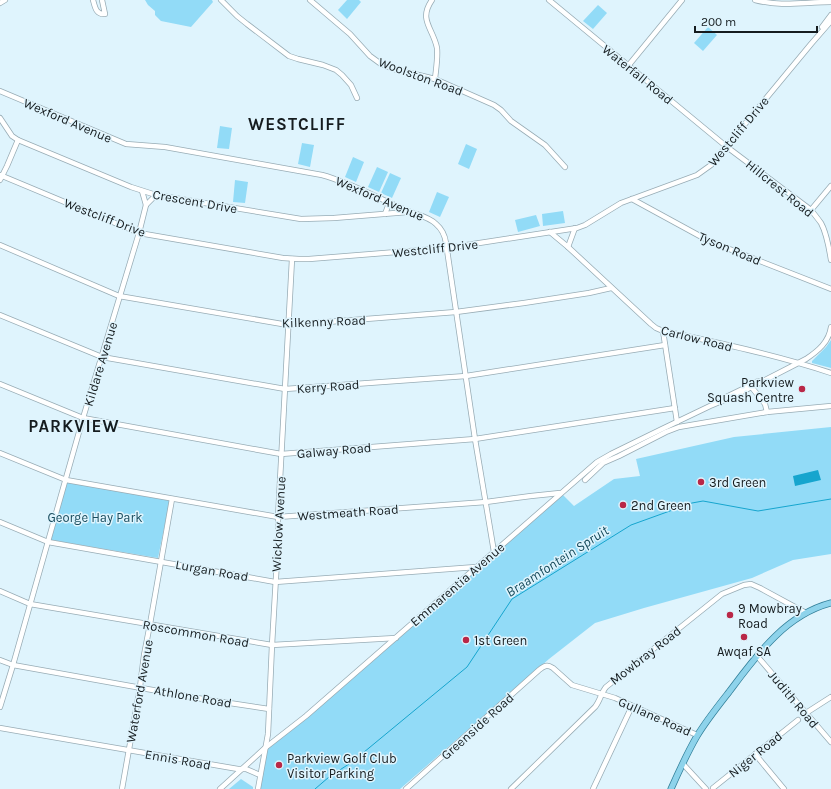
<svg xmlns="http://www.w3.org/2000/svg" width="831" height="789" font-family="Karla,sans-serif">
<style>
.green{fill:#92dbf7}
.water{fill:#16a5ce}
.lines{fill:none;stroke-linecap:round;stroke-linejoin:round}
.stream{stroke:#16a5ce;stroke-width:1}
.minor-casing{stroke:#98acb5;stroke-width:6}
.major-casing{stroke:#33809a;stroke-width:7}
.minor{stroke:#fff;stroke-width:4.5}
.major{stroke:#8ed3eb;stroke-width:5.5}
.poi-dot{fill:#b92747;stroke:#dff4fd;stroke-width:1.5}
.labels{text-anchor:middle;stroke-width:3;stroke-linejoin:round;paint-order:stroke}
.street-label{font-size:13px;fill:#151c1f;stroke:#dff4fd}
.poi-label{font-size:13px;fill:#151c1f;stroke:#dff4fd;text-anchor:start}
.park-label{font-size:13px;fill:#184c5e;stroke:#dff4fd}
.water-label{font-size:14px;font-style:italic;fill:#14495a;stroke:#dff4fd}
.district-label{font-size:17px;font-weight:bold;letter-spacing:1px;fill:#151c1f;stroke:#dff4fd}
</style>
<rect width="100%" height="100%" fill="#dff4fd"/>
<!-- green -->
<g class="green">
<path d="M145,0H212L213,2L191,27L161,21L155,15V11L148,5Z"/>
<path d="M347,0H359L361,2L347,19L338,10Z"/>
<path d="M598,5L607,13L593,29L583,21Z"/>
<path d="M708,27L717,35L703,51L694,43Z"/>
<path d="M220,126L232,128L229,149L217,148Z"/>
<path d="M302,143L314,145L310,167L298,164Z"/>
<path d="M466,144L477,149L469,169L458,164Z"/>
<path d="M353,157L364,162L356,182L345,177Z"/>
<path d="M377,167L388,172L379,192L368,187Z"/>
<path d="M390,173L401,178L392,198L381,193Z"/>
<path d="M235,180L248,182L245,203L233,202Z"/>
<path d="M437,192L449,197L440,217L429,212Z"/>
<path d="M563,211L565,223L543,226L542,214Z"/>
<path d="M536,215L540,226L518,232L515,220Z"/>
<path d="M831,340V368L812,363V361L826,347Z"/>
<path d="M831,427V554L793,560L752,578L644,608L595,623L549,659L400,789H260L265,748L494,552L563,495L574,506L614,479L640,476L636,459L734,437Z"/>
<path d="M66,481L170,499L158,558L51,540Z"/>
<path d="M241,779L253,787V789H229Z"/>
</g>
<!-- water -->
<path class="water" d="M818,470L821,480L795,486L793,476Z"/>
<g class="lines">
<!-- stream -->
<path class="stream" d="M315,789L329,777L352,762L467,667L512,599L631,525L692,503L703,501L758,511L831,499"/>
<!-- minor casing -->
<g class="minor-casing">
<g id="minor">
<path d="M93,0C95,7 96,15 105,14L102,0"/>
<path d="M221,0L237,16L247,24L289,56L298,59L323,65L336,70L342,75L351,85L357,98"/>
<path d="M310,0L350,34L370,56L381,64L394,69L435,79L494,105L501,110L511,121L545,145L565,167"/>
<path d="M432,0C418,20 433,28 437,48C438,58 436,69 435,79"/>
<path d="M549,0L727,147L811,210C815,215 818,219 821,223C827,234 829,248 831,260"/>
<path d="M755,0C782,7 804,2 831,2"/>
<path d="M0,3L5,0"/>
<path d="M822,27L831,15"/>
<path d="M628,66L682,0"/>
<path d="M0,91L126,144L165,147L322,175C351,183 380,199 408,211C418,215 429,217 436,224C442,229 445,236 446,243L475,439L494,552"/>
<path d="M0,118L12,136L18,140L131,187L156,195L301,219L334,218L408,212"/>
<path d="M0,175L139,233L283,258L299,259H309L447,248L577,228L585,225L621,203L697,175L711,165L811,44L831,21"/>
<path d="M0,180L7,166L18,140"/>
<path d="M632,199L709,241L831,289"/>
<path d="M146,205L156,195"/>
<path d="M811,210L831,186"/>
<path d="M385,214L388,206L386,201"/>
<path d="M550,232L568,247L651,324L656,328L663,331C720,343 776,355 831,373"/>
<path d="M0,245L119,296L288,325L456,312L524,303L589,293L611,288"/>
<path d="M568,247L575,228"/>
<path d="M0,315L102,357L285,389L466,376L665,345"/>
<path d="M663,331L677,422"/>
<path d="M0,384L83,418L281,454L475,439L675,408"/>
<path d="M750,385L757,394L765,404L767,412"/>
<path d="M722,399L755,383L758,381L760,382"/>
<path d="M0,453L66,480L278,517L486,502L531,496L560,493"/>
<path d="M585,480L603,463L619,456L666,432L679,427L767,412L831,406"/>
<path d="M0,522L48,542L275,582L476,567"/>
<path d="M0,591L30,604L272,645L396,638"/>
<path d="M757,656L831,742"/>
<path d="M0,660L13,665L203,699L269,709"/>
<path d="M0,707L13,665L83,418L139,233L146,205L142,191"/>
<path d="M806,713L831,697"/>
<path d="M0,728L238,769H246L260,775"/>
<path d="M755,754L784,789"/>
<path d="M683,764L706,789"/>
<path d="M713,788L798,720"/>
<path d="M122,789L140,687L144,655L150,624L172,499"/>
<path d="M220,789L265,748L306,716L597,462L611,454L662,429L710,406L734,396L806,359C818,351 829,342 831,327"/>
<path d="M258,789L268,734L272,645L278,543V517L292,259"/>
<path d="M406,789L539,670C544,666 547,664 553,668L572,685L615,698L697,735"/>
<path d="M511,789L595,707C600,701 601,693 606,687L722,594L744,585L751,584L760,588L806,613"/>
<path d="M593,789L632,706"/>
</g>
</g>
<!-- major casing -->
<g class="major-casing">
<path id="major" d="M671,789C679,771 687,753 697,736C706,721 718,706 729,692C756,656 785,615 831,603"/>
</g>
<!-- minor -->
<use href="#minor" class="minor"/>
<!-- major -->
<use href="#major" class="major"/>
</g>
<!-- markers -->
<g class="poi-dot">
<circle cx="802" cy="389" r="4"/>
<circle cx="701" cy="482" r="4"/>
<circle cx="623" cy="505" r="4"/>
<circle cx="730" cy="615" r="4"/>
<circle cx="744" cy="637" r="4"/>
<circle cx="466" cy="640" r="4"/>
<circle cx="279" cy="765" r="4"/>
</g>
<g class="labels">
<!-- street labels -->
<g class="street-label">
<text transform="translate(638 74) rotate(39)" y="5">Waterfall Road</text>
<text transform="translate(421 76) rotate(20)" y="5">Woolston Road</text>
<text transform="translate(68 120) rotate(23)" y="5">Wexford Avenue</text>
<text transform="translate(738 131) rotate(-50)" y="5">Westcliff Drive</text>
<text transform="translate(780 188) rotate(39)" y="5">Hillcrest Road</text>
<text transform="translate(380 198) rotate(23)" y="5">Wexford Avenue</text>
<text transform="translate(195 201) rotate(10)" y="5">Crescent Drive</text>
<text transform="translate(105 217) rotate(21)" y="5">Westcliff Drive</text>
<text transform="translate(435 248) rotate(-6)" y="5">Westcliff Drive</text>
<text transform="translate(730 248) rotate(23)" y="5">Tyson Road</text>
<text transform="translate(324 321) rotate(-2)" y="5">Kilkenny Road</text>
<text transform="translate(697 338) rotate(14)" y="5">Carlow Road</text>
<text transform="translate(100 364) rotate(-73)" y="5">Kildare Avenue</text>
<text transform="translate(328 386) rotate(-4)" y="5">Kerry Road</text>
<text transform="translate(334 450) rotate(-5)" y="5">Galway Road</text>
<text transform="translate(348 512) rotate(-4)" y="5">Westmeath Road</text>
<text transform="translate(278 524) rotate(-87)" y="5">Wicklow Avenue</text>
<text transform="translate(212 570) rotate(10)" y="5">Lurgan Road</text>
<text transform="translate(457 584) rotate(-41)" y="5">Emmarentia Avenue</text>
<text transform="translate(196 633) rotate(10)" y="5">Roscommon Road</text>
<text transform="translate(645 655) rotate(-38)" y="5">Mowbray Road</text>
<text transform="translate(139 691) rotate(-80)" y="5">Waterford Avenue</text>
<text transform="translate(193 696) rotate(10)" y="5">Athlone Road</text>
<text transform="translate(794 699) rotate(50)" y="5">Judith Road</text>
<text transform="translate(655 716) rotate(24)" y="5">Gullane Road</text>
<text transform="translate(477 726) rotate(-42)" y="5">Greenside Road</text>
<text transform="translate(755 754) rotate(-39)" y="5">Niger Road</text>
<text transform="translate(178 759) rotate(10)" y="5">Ennis Road</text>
</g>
<!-- poi labels -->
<g class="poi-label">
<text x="794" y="387" text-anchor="end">Parkview<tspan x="794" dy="15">Squash Centre</tspan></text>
<text x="709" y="487">3rd Green</text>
<text x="631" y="510">2nd Green</text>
<text x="738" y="613">9 Mowbray<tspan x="738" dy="15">Road</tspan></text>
<text x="474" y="645">1st Green</text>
<text x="744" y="656" text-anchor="middle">Awqaf SA</text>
<text x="287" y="763">Parkview Golf Club<tspan x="287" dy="15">Visitor Parking</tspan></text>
</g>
<!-- park labels -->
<g class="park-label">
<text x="95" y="522">George Hay Park</text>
</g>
<!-- water labels -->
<g class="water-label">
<text transform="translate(557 561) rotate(-33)" y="5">Braamfontein Spruit</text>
</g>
<!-- district labels -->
<g class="district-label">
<text x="297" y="130">WESTCLIFF</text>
<text x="74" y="432">PARKVIEW</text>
</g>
</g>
<!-- scale -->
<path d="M695 26v6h122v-6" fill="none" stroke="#151c1f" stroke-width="2"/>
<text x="701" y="26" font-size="12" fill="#151c1f" stroke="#dff4fd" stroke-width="3" paint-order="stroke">200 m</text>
</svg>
